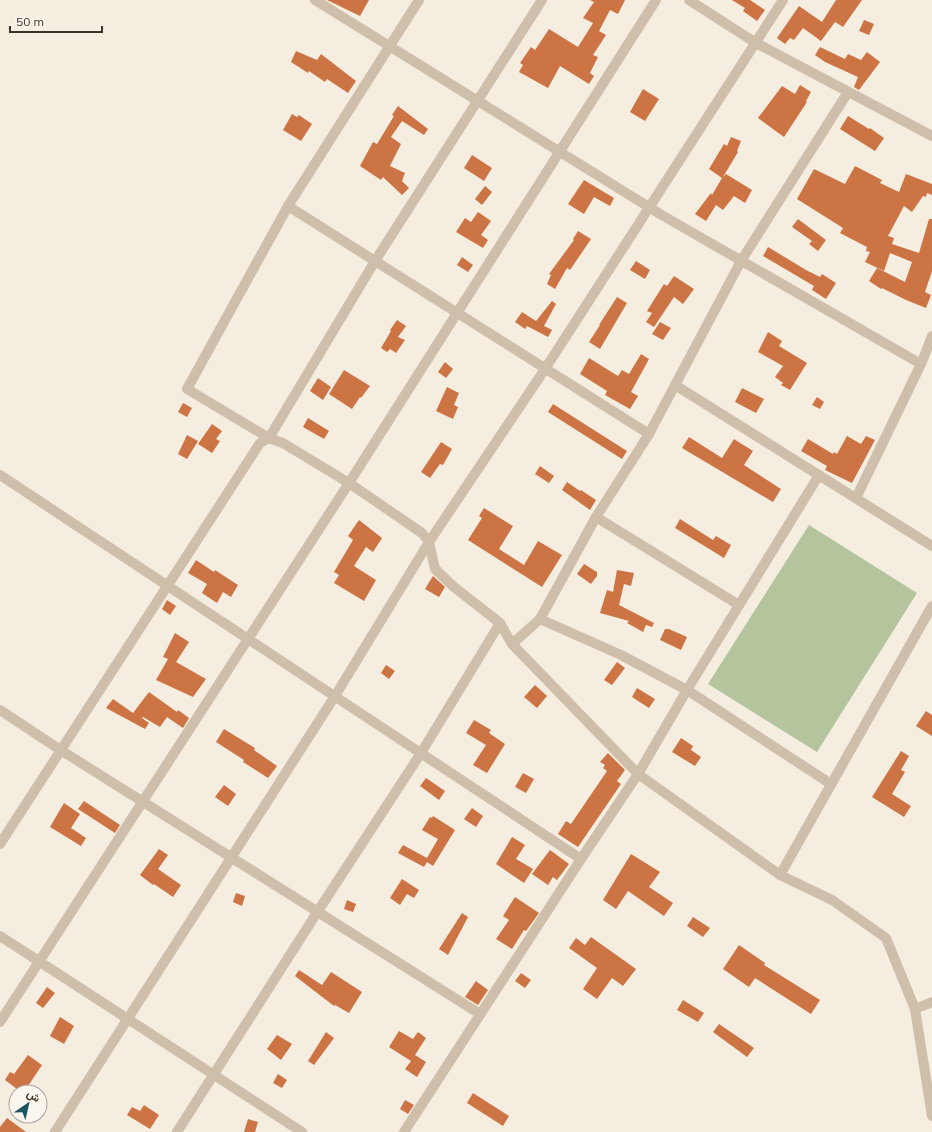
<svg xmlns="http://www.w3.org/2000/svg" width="932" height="1132" font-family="Mulish,Vazirmatn,sans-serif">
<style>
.green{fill:#b4c59e}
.building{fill:#cd7445}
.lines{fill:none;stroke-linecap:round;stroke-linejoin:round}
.street{stroke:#cebeaa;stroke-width:10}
</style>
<rect width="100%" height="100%" fill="#f5ede0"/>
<!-- green -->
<path class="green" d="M809,525L917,593L817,752L708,684Z"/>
<!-- building -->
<g class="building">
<path d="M327,0H369L360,16Z"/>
<path d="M590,0H625L618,14L610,10L599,31L606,35L593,55L598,57L590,73L594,76L589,84L560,66L548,88L519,72L523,65L520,63L531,47L535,50L549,29L578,47L593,23L583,18L594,2Z"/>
<path d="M732,0H750L765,10L757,21L743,11L745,8Z"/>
<path d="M836,0H862L843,27L835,22L821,41L803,28L794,40L790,38L785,44L777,38L799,6L822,22Z"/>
<path d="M864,20L874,24L869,35L859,31Z"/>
<path d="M820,47L845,59L848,54L861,60L867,52L880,62L859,90L854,87L858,77L825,62L815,55Z"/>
<path d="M296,51L317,60L321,54L356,81L348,93L327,79L325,82L309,71L308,73L291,62Z"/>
<path d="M800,85L811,92L806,101L807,102L784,137L758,118L782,86L795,94Z"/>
<path d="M643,89L659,99L645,121L630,112Z"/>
<path d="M398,106L428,129L424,135L402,121L391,137L401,144L390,166L405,173L402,181L409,188L402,195L383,177L381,180L360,166L373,142L377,144L394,116L392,115Z"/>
<path d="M292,114L297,117L299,115L312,124L301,141L283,130Z"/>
<path d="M848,116L869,129L870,128L884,138L875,151L840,129Z"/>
<path d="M731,137L741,141L737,151L738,152L723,177L726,174L752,190L745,203L734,196L723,210L716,205L706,221L695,214L711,193L712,195L722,178L709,169L724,144L727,146Z"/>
<path d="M472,155L492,168L484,181L464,168Z"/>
<path d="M855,166L882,180L880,183L899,192L906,174L932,184V195L927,193L926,197L923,196L912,212L904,206L888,236L894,238L892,244L919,253L929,219H932V271L925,292L931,295L926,308L906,300L882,288L881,289L869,281L877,268L905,282L912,262L890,253L884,271L865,262L870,252L866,251L867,247L840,233L843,228L797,199L814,169L845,184Z"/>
<path d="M584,180L614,198L610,206L594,197L584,214L568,204Z"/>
<path d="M485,186L492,192L482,205L475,199Z"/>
<path d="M478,212L491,221L481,235L488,240L483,248L456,232L465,218L471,222Z"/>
<path d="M798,219L826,240L818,251L809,244L812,241L792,227Z"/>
<path d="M578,231L591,239L570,270L567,268L555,289L547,284L551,275L549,274L574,240L573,239Z"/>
<path d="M768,247L806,270L820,277L822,274L836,283L826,299L812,290L814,286L763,256Z"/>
<path d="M462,257L473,265L468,272L457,265Z"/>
<path d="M636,261L650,270L645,279L630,270Z"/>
<path d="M674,276L694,289L683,304L674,297L654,327L646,322L652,313L647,311L664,284L667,286Z"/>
<path d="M617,297L627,303L600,349L589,342L600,325H599Z"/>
<path d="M552,301L556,304L544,326L552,330L548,337L527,326L525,329L515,322L522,312L536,321Z"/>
<path d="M397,320L406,326L398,337L405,340L396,353L390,349L387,352L381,348L391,331L390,330Z"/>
<path d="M660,322L671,328L663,340L652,334Z"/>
<path d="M768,332L782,341L779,346L807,363L790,390L781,385L783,383L775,377L783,366L758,352Z"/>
<path d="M641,354L649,359L631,392L638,396L630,409L605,395L607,391L580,374L589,358L618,376L622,370L629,374Z"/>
<path d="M445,362L453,369L446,378L438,372Z"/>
<path d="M344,370L370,386L361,398L360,397L352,409L329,394Z"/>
<path d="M318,378L331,387L323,400L310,391Z"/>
<path d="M447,387L459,393L454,405L458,407L453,419L436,411Z"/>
<path d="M742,388L764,399L756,413L735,402Z"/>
<path d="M817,397L824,402L820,409L812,405Z"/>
<path d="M183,403L192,408L187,417L178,412Z"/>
<path d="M553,404L627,451L622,459L548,412Z"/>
<path d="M308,418L329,431L324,439L303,427Z"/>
<path d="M212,424L222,431L216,439L220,441L212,453L198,444Z"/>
<path d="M187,435L198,441L187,459L178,454Z"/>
<path d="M847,436L861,444L866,436L875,440L852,483L825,470L827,466L801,451L808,439L833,454L834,452L837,454Z"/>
<path d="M689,437L722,458L734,439L753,451L744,465L781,489L773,502L682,448Z"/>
<path d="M441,442L452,449L443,465L440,464L430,478L421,472Z"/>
<path d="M540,466L554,476L549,483L535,474Z"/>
<path d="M567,482L580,491L581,490L596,500L590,510L562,490Z"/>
<path d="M484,508L513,526L499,549L524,565L538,541L562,555L542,587L468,540L482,518L479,516Z"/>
<path d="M680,519L713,540L716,536L731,545L724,558L675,528Z"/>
<path d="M359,520L382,538L373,552L366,547L354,566L376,580L364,601L334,583L339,575L334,572L353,540L348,536Z"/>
<path d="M196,560L214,572L215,570L238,585L231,597L223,592L217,603L202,593L207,584L188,573Z"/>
<path d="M584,564L597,572V576L591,584L577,574Z"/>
<path d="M617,570L634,573L631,586L624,584L619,605L654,623L652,627L646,625L643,632L627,623L629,621L600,613L607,590L613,592Z"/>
<path d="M433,576L445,587L439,597L425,589Z"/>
<path d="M167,600L176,606L170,615L162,609Z"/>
<path d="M665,629H669L687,637L681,650L660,640Z"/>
<path d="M175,633L189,642L176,662L206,679L193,697L156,680L168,659L163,657Z"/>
<path d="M617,662L625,668L612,685L604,680Z"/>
<path d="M386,665L395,671L389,679L381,673Z"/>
<path d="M535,685L547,696L537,708L524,697Z"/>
<path d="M637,688L655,699L649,708L632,697Z"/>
<path d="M149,692L177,712L178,710L189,718L183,728L167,717L160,727L143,717L142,718L149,723L145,729L106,708L113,699L133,713Z"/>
<path d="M926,711L932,715V736L916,726Z"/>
<path d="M474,720L491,730L489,733L505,744L487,773L473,765L486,745L466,733Z"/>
<path d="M224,729L255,748L254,750L277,766L268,778L243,762L244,760L216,742Z"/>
<path d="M681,738L693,746L691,750L701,757L695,766L672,752Z"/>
<path d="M901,751L909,756L901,770L905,772L892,794L911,806L904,817L872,797Z"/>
<path d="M608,753L625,770L617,781L621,784L578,847L558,834L566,821L571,824L607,771L603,768L605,765L600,762Z"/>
<path d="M523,773L534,779L526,793L515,787Z"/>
<path d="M426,778L445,791L439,800L420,786Z"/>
<path d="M224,785L236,794L228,806L215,797Z"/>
<path d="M84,801L120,825L115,833L78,809Z"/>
<path d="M64,803L80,814L71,828L86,838L81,846L50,827Z"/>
<path d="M472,808L483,816L476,827L464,819Z"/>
<path d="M433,816L455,830L433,866L427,862L424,867L398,853L403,845L427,858L438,839L422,830L430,817L432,818Z"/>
<path d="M512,837L525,845L516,859L533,869L524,883L496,864Z"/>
<path d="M159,849L168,855L158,869L181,885L173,897L154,884L153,885L140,875Z"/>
<path d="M550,850L569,864L557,880L553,877L548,885L532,874Z"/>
<path d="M631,854L660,872L649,887L673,903L664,916L628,891L616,909L603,900Z"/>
<path d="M402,879L419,890L414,898L407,894L400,905L390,898Z"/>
<path d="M236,893L245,896L242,906L233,902Z"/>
<path d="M515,897L539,913L526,931L524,930L512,949L496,939L509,920L503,916Z"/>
<path d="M347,900L356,904L353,912L344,909Z"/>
<path d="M462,913L468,917L448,955L439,949Z"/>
<path d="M693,917L710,928L703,937L687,926Z"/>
<path d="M591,937L636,969L623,986L612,978L597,999L583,989L597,968L569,948L576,938L585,945Z"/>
<path d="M739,945L765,963L764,965L820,1000L811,1014L755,978L749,987L723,969Z"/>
<path d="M299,970L322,985L331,972L362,992L349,1013L335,1005L334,1006L295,976Z"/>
<path d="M521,973L531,980L525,988L515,981Z"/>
<path d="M476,981L488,990L478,1005L465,997Z"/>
<path d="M47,987L55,993L43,1008L36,1003Z"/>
<path d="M683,1000L704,1013L698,1022L677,1010Z"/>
<path d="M60,1017L74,1026L64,1044L50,1036Z"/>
<path d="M719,1024L754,1048L747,1057L713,1032Z"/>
<path d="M399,1031L413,1039L418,1032L426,1038L415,1055L426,1062L417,1077L405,1069L411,1061L389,1047Z"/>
<path d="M326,1032L334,1038L314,1065L308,1061Z"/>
<path d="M277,1035L292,1044L281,1060L267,1049Z"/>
<path d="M28,1055L42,1065L24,1092H21L5,1080L10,1072L14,1074Z"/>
<path d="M278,1074L287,1080L282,1088L273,1083Z"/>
<path d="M473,1093L509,1116L503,1126L467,1103Z"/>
<path d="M405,1100L414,1105L408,1114L400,1109Z"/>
<path d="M144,1105L159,1115L150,1129L127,1115L132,1107L140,1111Z"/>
<path d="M7,1118L26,1132H0V1127Z"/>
<path d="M248,1119L258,1122L255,1132H244Z"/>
</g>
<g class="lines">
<!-- street -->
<g class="street">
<path d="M315,0L660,214L921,364"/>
<path d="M419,0L288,206L187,389L269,438L283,443L349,483L422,533L429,542L435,569L454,587L500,623L512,644L638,774L780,875L832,900L886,938L915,1009L932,1116"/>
<path d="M689,0L756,43L932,136"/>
<path d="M288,206L649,434"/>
<path d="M675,385L932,546"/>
<path d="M0,475L581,859"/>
<path d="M856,498L921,364L932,336"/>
<path d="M596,517L739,605"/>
<path d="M540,619L621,655L687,690L831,784"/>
<path d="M512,644L540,619L596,517L649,434L741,261L848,92"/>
<path d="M0,710L59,749L480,1014"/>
<path d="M0,844L260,443L269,438L375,261L542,0"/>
<path d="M780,875L932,606"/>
<path d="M0,936L302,1132"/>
<path d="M915,1009L932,1002"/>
<path d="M0,1022L349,483L656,0"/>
<path d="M55,1132L335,696L429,542L545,369L783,0"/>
<path d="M177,1132L318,911L421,753L500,623"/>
<path d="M404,1132L581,859L638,774L687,690L819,475"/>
</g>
</g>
<!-- north arrow -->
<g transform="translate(28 1104) rotate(34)"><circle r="19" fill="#fbf6ed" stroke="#aea79f"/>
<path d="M0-3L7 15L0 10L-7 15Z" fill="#1c5560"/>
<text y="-6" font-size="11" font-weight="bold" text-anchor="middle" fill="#3b312a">ش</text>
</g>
<!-- scale -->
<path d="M10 26v6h92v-6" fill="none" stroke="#3b312a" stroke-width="2"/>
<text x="16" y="26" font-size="12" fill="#3b312a" stroke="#fbf6ed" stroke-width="3" paint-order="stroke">50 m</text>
</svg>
